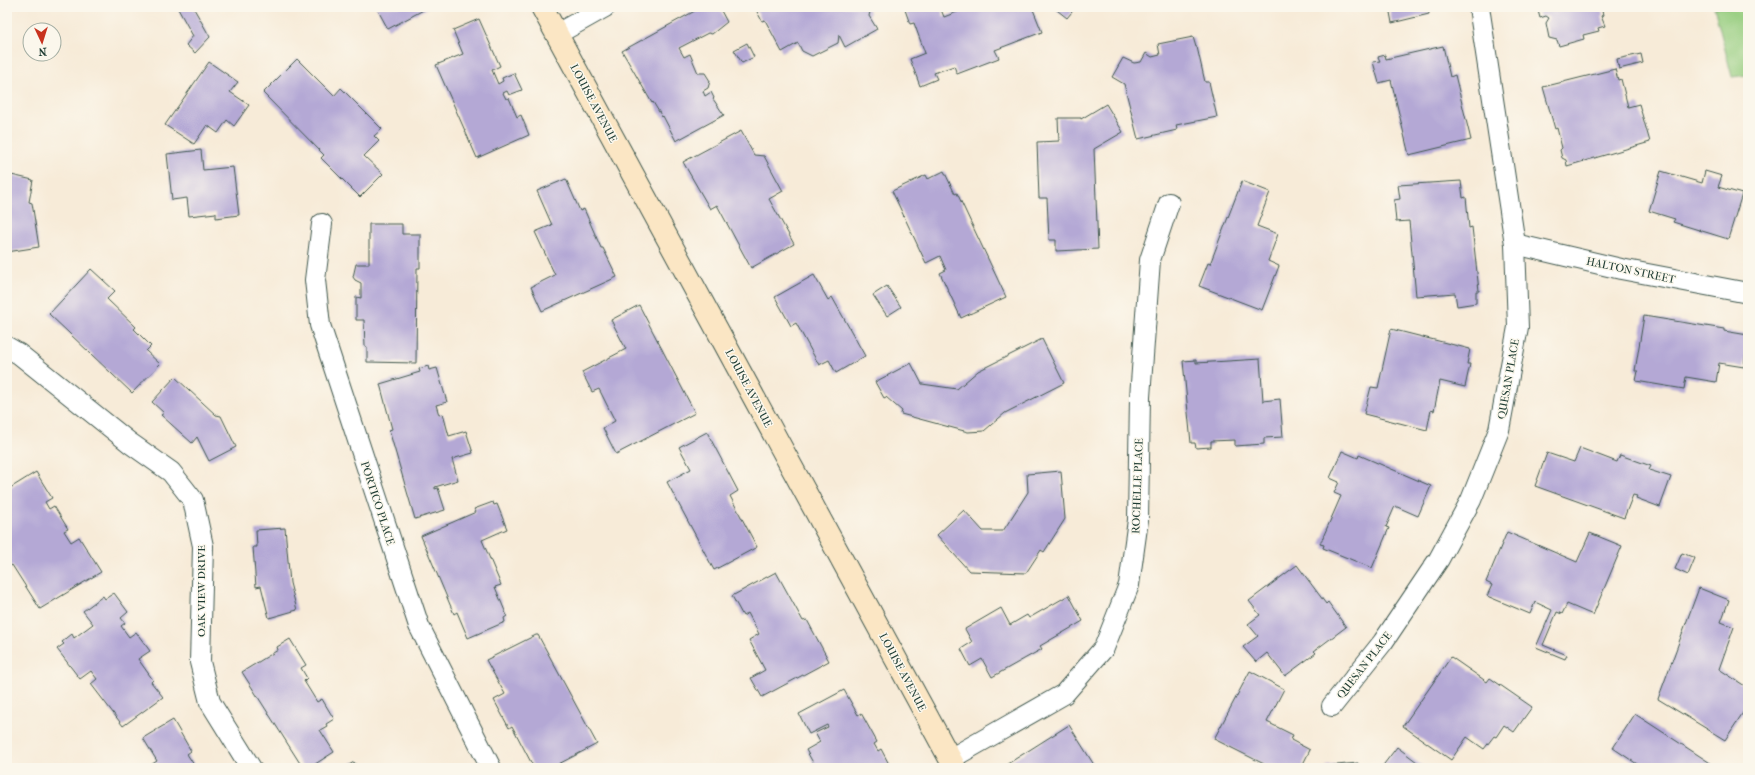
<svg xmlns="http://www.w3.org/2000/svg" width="1755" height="775" font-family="'IM FELL French Canon',serif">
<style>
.green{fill:#96cd7f;stroke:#5a855a}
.building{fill:#b4a8d5}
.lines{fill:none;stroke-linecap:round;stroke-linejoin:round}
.street-casing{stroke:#3f574d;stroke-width:22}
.secondary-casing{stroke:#3f574d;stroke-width:24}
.street{stroke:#fff;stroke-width:20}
.secondary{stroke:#fbe6c4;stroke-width:22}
.labels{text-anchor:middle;stroke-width:3;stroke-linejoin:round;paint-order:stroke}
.street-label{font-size:11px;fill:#1f3d34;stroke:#fbf7ec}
</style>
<rect width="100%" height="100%" fill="#fbf7ec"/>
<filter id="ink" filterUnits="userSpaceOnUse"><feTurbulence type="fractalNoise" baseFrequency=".025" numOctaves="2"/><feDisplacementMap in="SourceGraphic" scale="8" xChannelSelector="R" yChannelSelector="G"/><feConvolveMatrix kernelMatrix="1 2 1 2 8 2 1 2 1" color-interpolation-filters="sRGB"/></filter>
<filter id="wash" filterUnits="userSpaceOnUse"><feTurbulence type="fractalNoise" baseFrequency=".012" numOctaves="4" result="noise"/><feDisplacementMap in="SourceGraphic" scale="16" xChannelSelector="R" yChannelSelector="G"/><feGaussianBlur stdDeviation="0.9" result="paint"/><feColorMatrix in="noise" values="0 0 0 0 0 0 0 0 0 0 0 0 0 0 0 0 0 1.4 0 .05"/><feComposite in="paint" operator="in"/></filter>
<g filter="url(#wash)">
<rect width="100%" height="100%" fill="#f7ebd8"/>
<!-- green -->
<path class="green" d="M1714,7H1748V75L1732,77Z"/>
<g id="blocks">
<!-- building -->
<g class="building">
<path d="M177,7H193L210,37L195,53L186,45L193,36Z"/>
<path d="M376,7H429L388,29Z"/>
<path d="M702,7H719L727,22L712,34L708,33L679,48L684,57L690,54L698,73H705L710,81L708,88L703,91L705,96L711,92L714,98L713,99L724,115L676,141L663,116L662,117L653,102L652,103L622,51Z"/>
<path d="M757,7H867L870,12L869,16L877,29L845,47L839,35L838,43L812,56L802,51L798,43L782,52L765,20L762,21L755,8Z"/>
<path d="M904,7H940L944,17L970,7H1032L1042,32L995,50L999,58L957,74L954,66L934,73L937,79L920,86L910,59L925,53L914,23L910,24Z"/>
<path d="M1053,7H1076L1067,18Z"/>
<path d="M1389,7H1428L1429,14L1392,23Z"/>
<path d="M1537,7H1601L1603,15L1601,16L1605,26L1598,28L1599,31L1583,35L1584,39L1559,46L1557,40L1549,38L1546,23L1549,18L1546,16L1540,18Z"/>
<path d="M479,19L500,66L492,70L498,84L503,81L502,78L514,73L522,90L509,95L507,91L503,93L506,99L509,98L517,117L521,115L529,135L477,158L436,65L463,54L453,30Z"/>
<path d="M1193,37L1196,47H1197L1205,82H1209L1217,117L1176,125L1177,130L1138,139L1124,84L1112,77L1123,58L1134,63L1141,62L1146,53L1152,57L1160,55L1158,44Z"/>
<path d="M747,43L754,57L742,63L734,50Z"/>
<path d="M1443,46L1450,77L1455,75L1471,140L1409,155L1391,80L1379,83L1373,62L1380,61L1378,57L1385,55L1386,59Z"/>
<path d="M1641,54L1643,63L1619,69L1617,59Z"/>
<path d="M297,59L334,96L341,88L382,129L374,136L379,141L364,156L383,174L360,197L321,158L324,155L263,93Z"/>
<path d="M209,62L238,82L230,92L249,105L234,126L227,120L218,133L207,125L194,144L165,125Z"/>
<path d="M1615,69L1618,80L1621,79L1628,107L1639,104L1650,142L1567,166L1566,160L1562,158L1560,150L1562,148L1557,128L1555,129L1543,87Z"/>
<path d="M1106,104L1123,132L1094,149L1098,249L1056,251V240H1049L1047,198H1039L1037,142L1059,141L1058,118H1081V119Z"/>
<path d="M741,131L754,155L764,156L783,191L769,199L794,244L751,268L717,205L710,209L683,162Z"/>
<path d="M201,150L203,170L233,167L239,215L216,218V213L189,216L187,198L172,200L167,154Z"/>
<path d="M944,171L955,194L957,193L1006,297L961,318L940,273L946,270L940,256L926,263L892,191L926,175L928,179Z"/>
<path d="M1661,171L1702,183L1705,171L1722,176L1718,187L1742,194L1728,239L1673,222L1675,219L1649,211Z"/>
<path d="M7,174L33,180L29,202L32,203L39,247L7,252Z"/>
<path d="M566,179L580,211L584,209L601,248H603L617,277L542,311L531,287L555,275L535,232L552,225L537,191Z"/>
<path d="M1242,181L1270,192L1257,226L1278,234L1268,261L1279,266L1262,310L1199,286L1208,263L1210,264Z"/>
<path d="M1461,181L1463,198L1466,197L1469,228L1472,227L1479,291H1476V303L1457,306L1455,293L1416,296L1409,221L1396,222L1394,200L1400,199L1398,185Z"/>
<path d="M369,224H402V234H420V268H417L416,363L367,362V347L365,346L364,320H356V297L361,298V283L355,280L353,277L356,264H369Z"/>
<path d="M91,269L115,291L107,299L136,327L134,329L151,346L146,351L160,364L132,393L49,314Z"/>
<path d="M814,275L828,300L832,297L865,356L836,373L829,360L819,365L796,323L791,326L775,297Z"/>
<path d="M887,286L901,307L887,316L873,295Z"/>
<path d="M639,305L695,413L616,454L603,428L615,421L599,389L592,392L582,372L626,349L611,320Z"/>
<path d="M1644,316L1724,329V331L1748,335L1744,367L1719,363L1716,382L1686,377L1684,389L1636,381L1638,371H1635Z"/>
<path d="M1391,329L1470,349L1467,364H1470L1465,387L1440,381L1434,411L1431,410L1427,430L1364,414L1371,387L1378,388Z"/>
<path d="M1042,339L1064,383L1005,413L984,431L968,432L901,414L902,411L886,397L884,398L875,382L911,363L922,384L957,389L978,371Z"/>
<path d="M1260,359L1263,401L1280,399L1283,437L1264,438V444L1235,446V440L1211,441V447L1196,448L1195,443H1191L1183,361L1196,360V363Z"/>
<path d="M428,366L429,370L437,368L447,402L436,405L439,415L443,414L449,436L466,431L473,453L452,459L458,480L435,487V489L438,488L445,510L415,519L389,430L392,429L380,384L420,372L419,369Z"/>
<path d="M175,377L216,415L221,416L236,447L209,461L197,437L192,443L161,415L164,413L152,402Z"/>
<path d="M707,432L738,491L730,496L757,547L714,570L667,482L691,469L679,447Z"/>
<path d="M1580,448L1617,462L1620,455L1651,466L1649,470L1671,477L1660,507L1636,498L1637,496L1633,495L1624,518L1535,486L1547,453L1574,462Z"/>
<path d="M1342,451L1358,458L1359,455L1431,486L1418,516L1395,506L1386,527L1389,528L1372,568L1323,548L1324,545L1320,544L1341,496L1334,493L1339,482L1330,478Z"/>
<path d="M1061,471L1065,519L1044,552L1041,550L1026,573L969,571L937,535L964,510L983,531H1003L1028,492L1027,474Z"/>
<path d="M36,472L52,498L45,502L49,509L54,506L68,529L64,531L71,542L79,537L101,572L40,609L12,565L9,567L7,565V502L11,500L7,493V490Z"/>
<path d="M493,502L494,505L497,504L507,529L482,540L501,585L495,587L507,616L504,618L505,622L468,638L457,612L454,614L421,536L476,512L474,509Z"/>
<path d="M285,528L290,583L297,610L269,618L261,586L256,587L253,547H257L256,530Z"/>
<path d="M1507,532L1577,562L1590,533L1622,546L1593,615L1567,604L1562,614L1557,612L1543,645L1567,655L1565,659L1536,647L1552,610L1535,602L1530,614L1487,596L1492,585L1486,582Z"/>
<path d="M1682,553L1695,558L1688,575L1675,569Z"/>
<path d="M1297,565L1326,604L1328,602L1346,627L1314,651L1316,653L1285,676L1267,653L1256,662L1243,647L1258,636L1248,624L1260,615L1249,601Z"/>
<path d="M776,572L803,621L807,620L829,661L762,697L751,678L765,670L749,640L759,634L748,613L743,616L732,596Z"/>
<path d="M1699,588L1729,600L1721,622L1734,627L1719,669L1748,688V705L1725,740L1658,699Z"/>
<path d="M114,593L128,612L121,618L125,623L121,626L129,637L136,632L150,651L138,659L153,680L151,682L163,697L123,726L91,684L97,679L91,671L80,679L57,649L64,644L62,642L72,634L74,638L93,624L83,611L103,596L105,599Z"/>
<path d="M1069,595L1083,621L1040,646L1042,649L992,677L982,659L970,666L961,649L972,642L965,629L1001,608L1010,625L1027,615L1029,618Z"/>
<path d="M536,635H538L597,744L551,768H534L512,726L509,728L494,700L505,694L486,660Z"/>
<path d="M290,639L306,665L301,668L307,678L304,681L317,702L322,699L334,719L326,724L327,726L320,730L334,752L309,768H303L242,672L278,650L277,647Z"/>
<path d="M1451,657L1487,682L1490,678L1532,707L1514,732L1504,725L1496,737L1494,736L1484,749L1467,737L1451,760L1403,726Z"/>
<path d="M1250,671L1284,689L1267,722L1293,735L1291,740L1310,750L1301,768H1262L1264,764L1214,739Z"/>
<path d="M844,690L858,715L861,713L877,742L874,744L878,751L881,749L891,768H816L806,750L820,742L815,733L828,727L827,725L809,734L799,714Z"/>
<path d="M1635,714L1718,768H1643L1613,748Z"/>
<path d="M173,720L191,751L187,754L196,768H146L157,761L143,738Z"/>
<path d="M1069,725L1096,768H1001Z"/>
<path d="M1397,747L1425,768H1381Z"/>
<path d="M354,762L358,768H344Z"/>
<path d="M1358,763L1359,768H1327L1326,766Z"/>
</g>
</g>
</g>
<g filter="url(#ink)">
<use href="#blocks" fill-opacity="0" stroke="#3f574d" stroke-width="1"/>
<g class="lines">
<!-- street casing -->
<g class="street-casing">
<g id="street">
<path d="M557,34L605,7"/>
<path d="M322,224L315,280L320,325L419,626L491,768"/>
<path d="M1515,244L1621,269L1748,293"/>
<path d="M7,347L19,354L130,443L171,472L193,500L203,546L200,662L210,702L251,768"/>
<path d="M1332,706L1383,642L1439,559L1471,500L1499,430L1518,327L1515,244L1479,7"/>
<path d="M950,759L1064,694L1104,648L1129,585L1138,520L1140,397L1150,260L1169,203"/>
</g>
</g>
<!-- secondary casing -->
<g class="secondary-casing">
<path id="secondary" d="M542,7L955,768"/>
</g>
<!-- street -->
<use href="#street" class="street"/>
<!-- secondary -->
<use href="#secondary" class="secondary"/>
</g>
</g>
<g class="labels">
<!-- street labels -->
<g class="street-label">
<text transform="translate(594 103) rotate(62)" y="4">LOUISE AVENUE</text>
<text transform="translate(1631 270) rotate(12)" y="4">HALTON STREET</text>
<text transform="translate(1508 379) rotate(-80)" y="4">QUESAN PLACE</text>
<text transform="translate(749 388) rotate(62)" y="4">LOUISE AVENUE</text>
<text transform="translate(1137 486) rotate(-88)" y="4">ROCHELLE PLACE</text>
<text transform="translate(378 503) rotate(72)" y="4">PORTICO PLACE</text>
<text transform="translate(201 591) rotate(-90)" y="4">OAK VIEW DRIVE</text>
<text transform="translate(1364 665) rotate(-52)" y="4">QUESAN PLACE</text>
<text transform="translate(903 672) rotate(62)" y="4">LOUISE AVENUE</text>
</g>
</g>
<!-- margin -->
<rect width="1755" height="775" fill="none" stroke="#fbf7ec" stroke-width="24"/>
<!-- north arrow -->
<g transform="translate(42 42) rotate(176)"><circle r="19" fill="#fbf7ec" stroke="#a3ada2"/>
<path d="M0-3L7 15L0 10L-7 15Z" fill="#c8321e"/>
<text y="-6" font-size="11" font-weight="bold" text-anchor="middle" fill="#1f3d34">N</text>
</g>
</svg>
